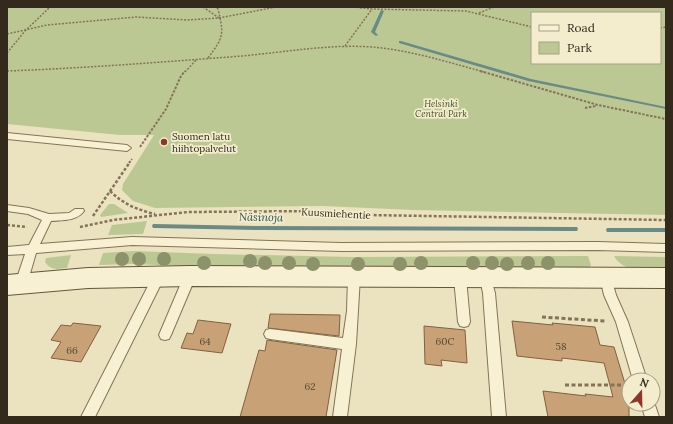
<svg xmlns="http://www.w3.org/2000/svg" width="673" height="424" font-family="Lora,serif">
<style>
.green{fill:#bcc894;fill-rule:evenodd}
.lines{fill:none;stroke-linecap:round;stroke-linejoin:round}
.stream{fill:#6a8a86;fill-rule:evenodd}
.building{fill:#c8a276;stroke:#81613f}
.service-casing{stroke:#837458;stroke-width:2}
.secondary-casing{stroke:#65553c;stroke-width:2}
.path-far3{stroke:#837458;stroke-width:1.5;stroke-dasharray:2 1.5;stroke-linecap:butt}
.path-far2{stroke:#837458;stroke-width:2;stroke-dasharray:2.5 1.5;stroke-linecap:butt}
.path-far1{stroke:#837458;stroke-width:2.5;stroke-dasharray:3 2;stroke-linecap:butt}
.path{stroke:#837458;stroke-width:3;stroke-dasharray:4 2.5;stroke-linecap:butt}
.service{fill:#f7f0d2;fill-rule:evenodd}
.secondary{fill:#f7f0d2;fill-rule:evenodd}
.tree{fill:#8c926a}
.poi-dot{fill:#8f362b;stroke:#f3edce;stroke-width:1.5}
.labels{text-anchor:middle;stroke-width:3.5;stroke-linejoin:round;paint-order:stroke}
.far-park-label{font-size:9px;font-style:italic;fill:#3f4f24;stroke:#f3edce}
.poi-label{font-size:10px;fill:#332a1c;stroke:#f3edce;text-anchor:start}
.street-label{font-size:10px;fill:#332a1c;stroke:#f3edce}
.near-number-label{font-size:10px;fill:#584832}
.water-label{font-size:11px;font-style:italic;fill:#2c5052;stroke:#f3edce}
</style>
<rect width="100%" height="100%" fill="#ebe3bf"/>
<!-- green -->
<g class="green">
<path d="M7,7H666V215L413,210L323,206L155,208L133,201L122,190L123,184L154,135H120L7,124ZM532,13H660V63H532Z"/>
<path d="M109,204H114L128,213L101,217L100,215Z"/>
<path d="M147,221L143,234L108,235L112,225Z"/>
<path d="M133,251L214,254L353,257L588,256L591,265L589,268L203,267L133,264L99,265L103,253Z"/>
<path d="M71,255L67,268C58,269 51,271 45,262L46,258Z"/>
<path d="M614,256L666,257V269C648,269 624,274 614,256Z"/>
</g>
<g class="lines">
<!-- stream -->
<g class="stream">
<path d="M381,10L384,11L375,32L378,35L376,36L371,32Z"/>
<path d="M399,41H401L531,79L666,107V109L528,81L399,43Z"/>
<path d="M153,224L257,226L575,227H577L578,229L577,231H575L257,230L155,228H153L152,226Z"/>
<path d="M607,228H666V232H607L606,230Z"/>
</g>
</g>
<!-- building -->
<g class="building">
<path d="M270,314L340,315L339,336L268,328Z"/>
<path d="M198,320L231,324L222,353L181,348L187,333L193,334Z"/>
<path d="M512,321L553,325L552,323L595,327L600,345L614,347L629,397V417H548L543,391L586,396L585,394L613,397L604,363L562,358V361L517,356Z"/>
<path d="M73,323L101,326L81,362L51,358L61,342L51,340L61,325L71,326Z"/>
<path d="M424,326L465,330L467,363L441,360L442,366L425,364Z"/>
<path d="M267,340L337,350L326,417H240L259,350L265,351Z"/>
</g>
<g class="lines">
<!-- service casing -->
<g class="service-casing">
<g id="service">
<path d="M7,133L127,145L131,148L127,151L7,139Z"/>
<path d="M7,205L29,208L49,214L69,213L75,209H83L84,211C77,221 63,220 51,221L40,244L132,237L341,243L598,242L666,244V252L598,250L341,251L132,245L36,253L27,284L25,287L21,289L17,287L15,284L25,254L7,255V247L29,245L42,220L28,214L7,211Z"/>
<path d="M157,272L161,273L163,276L160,286L95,417H81L148,286L153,273Z"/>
<path d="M190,272L194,273L196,276L171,335L169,339L165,340L161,339L159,335L184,276L186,273Z"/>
<path d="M354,273L358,274L360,277L356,344L347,417H333L342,349L270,339L266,338L264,334L266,330L270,329L343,338L347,311L348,277L350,274Z"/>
<path d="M606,273L610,274L616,295L628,322L647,380H633L616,322L604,295L600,277L602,274Z"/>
<path d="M460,274L464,275L466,278L470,322L468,326L464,327L460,326L458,322L454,278L456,275Z"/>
<path d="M486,274L490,275L495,293L506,417H492L483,293L480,278L482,275Z"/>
<path d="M653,399L659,417H645L641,404H653Z"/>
</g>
</g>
<!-- secondary casing -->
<g class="secondary-casing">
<path id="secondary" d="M190,266L666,268V288L190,286L88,288L7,295V275L88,268Z"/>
</g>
<!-- path-far3 -->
<g class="path-far3">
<path d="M203,7L219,18"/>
<path d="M353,7L372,9L466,11L532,27"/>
<path d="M479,13L494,7"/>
<path d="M660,28L666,27"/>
<path d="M7,34L47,25L136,17L187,20L219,18L276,7"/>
<path d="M345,46L372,9"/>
<path d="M7,53L25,31L50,7"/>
<path d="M208,58C224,37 224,34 218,9L215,7"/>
<path d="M7,71C86,68 164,62 242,56C286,52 329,44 372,47C410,50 447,62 484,72"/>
<path d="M185,72L197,59"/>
</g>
<!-- path-far2 -->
<g class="path-far2">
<path d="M480,71L598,105L666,119"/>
<path d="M585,108L596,106"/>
<path d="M140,147L166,109L181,76L185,71"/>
<path d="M129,163L132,159"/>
</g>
<!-- path-far1 -->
<g class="path-far1">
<path d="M110,191C123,204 138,210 155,214"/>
<path d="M93,216L130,162"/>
<path d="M7,225L27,227"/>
<path d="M80,227L113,220L188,212L316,211L368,215L666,220"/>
</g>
<!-- path -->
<g class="path">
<path d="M542,317L605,321"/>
<path d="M565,385H625"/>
</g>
<!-- service -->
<use href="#service" class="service"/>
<!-- secondary -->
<use href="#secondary" class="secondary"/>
</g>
<!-- trees -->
<g class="tree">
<circle cx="122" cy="259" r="7"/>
<circle cx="139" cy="259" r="7"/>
<circle cx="164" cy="259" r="7"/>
<circle cx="250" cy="261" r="7"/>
<circle cx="204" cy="263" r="7"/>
<circle cx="265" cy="263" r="7"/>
<circle cx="289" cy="263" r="7"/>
<circle cx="421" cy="263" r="7"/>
<circle cx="473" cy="263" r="7"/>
<circle cx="492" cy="263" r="7"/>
<circle cx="528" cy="263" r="7"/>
<circle cx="548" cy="263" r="7"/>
<circle cx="313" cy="264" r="7"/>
<circle cx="358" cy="264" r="7"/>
<circle cx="400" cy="264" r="7"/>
<circle cx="507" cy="264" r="7"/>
</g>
<!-- markers -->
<circle class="poi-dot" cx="164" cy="142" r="4"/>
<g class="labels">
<!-- far-park labels -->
<g class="far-park-label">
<text x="441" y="107">Helsinki<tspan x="441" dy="10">Central Park</tspan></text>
</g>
<!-- poi labels -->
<g class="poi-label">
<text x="172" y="140">Suomen latu<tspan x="172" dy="12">hiihtopalvelut</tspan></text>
</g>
<!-- street labels -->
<g class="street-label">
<text transform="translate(336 213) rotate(3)" y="4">Kuusmiehentie</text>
</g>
<!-- near-number labels -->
<g class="near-number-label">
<text x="205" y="345">64</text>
<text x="445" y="345">60C</text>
<text x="561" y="350">58</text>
<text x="72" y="354">66</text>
<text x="310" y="390">62</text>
</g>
<!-- water labels -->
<g class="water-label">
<text transform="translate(261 217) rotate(1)" y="4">Näsinoja</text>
</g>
</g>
<!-- border -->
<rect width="673" height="424" fill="none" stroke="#332a1c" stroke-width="16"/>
<!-- legend -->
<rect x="531" y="12" width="130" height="52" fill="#f3edce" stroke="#a69f87"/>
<rect x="539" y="25" width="20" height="6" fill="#f7f0d2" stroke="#a69f87"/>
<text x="567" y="32" font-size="12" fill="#332a1c">Road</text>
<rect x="539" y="42" width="20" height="12" fill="#bcc894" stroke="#a69f87"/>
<text x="567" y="52" font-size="12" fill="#332a1c">Park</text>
<!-- north arrow -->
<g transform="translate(641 392) rotate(20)"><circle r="19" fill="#f3edce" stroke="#a69f87"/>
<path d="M0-3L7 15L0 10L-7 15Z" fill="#8f362b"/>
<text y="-6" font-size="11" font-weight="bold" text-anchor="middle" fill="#332a1c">N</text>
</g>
</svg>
